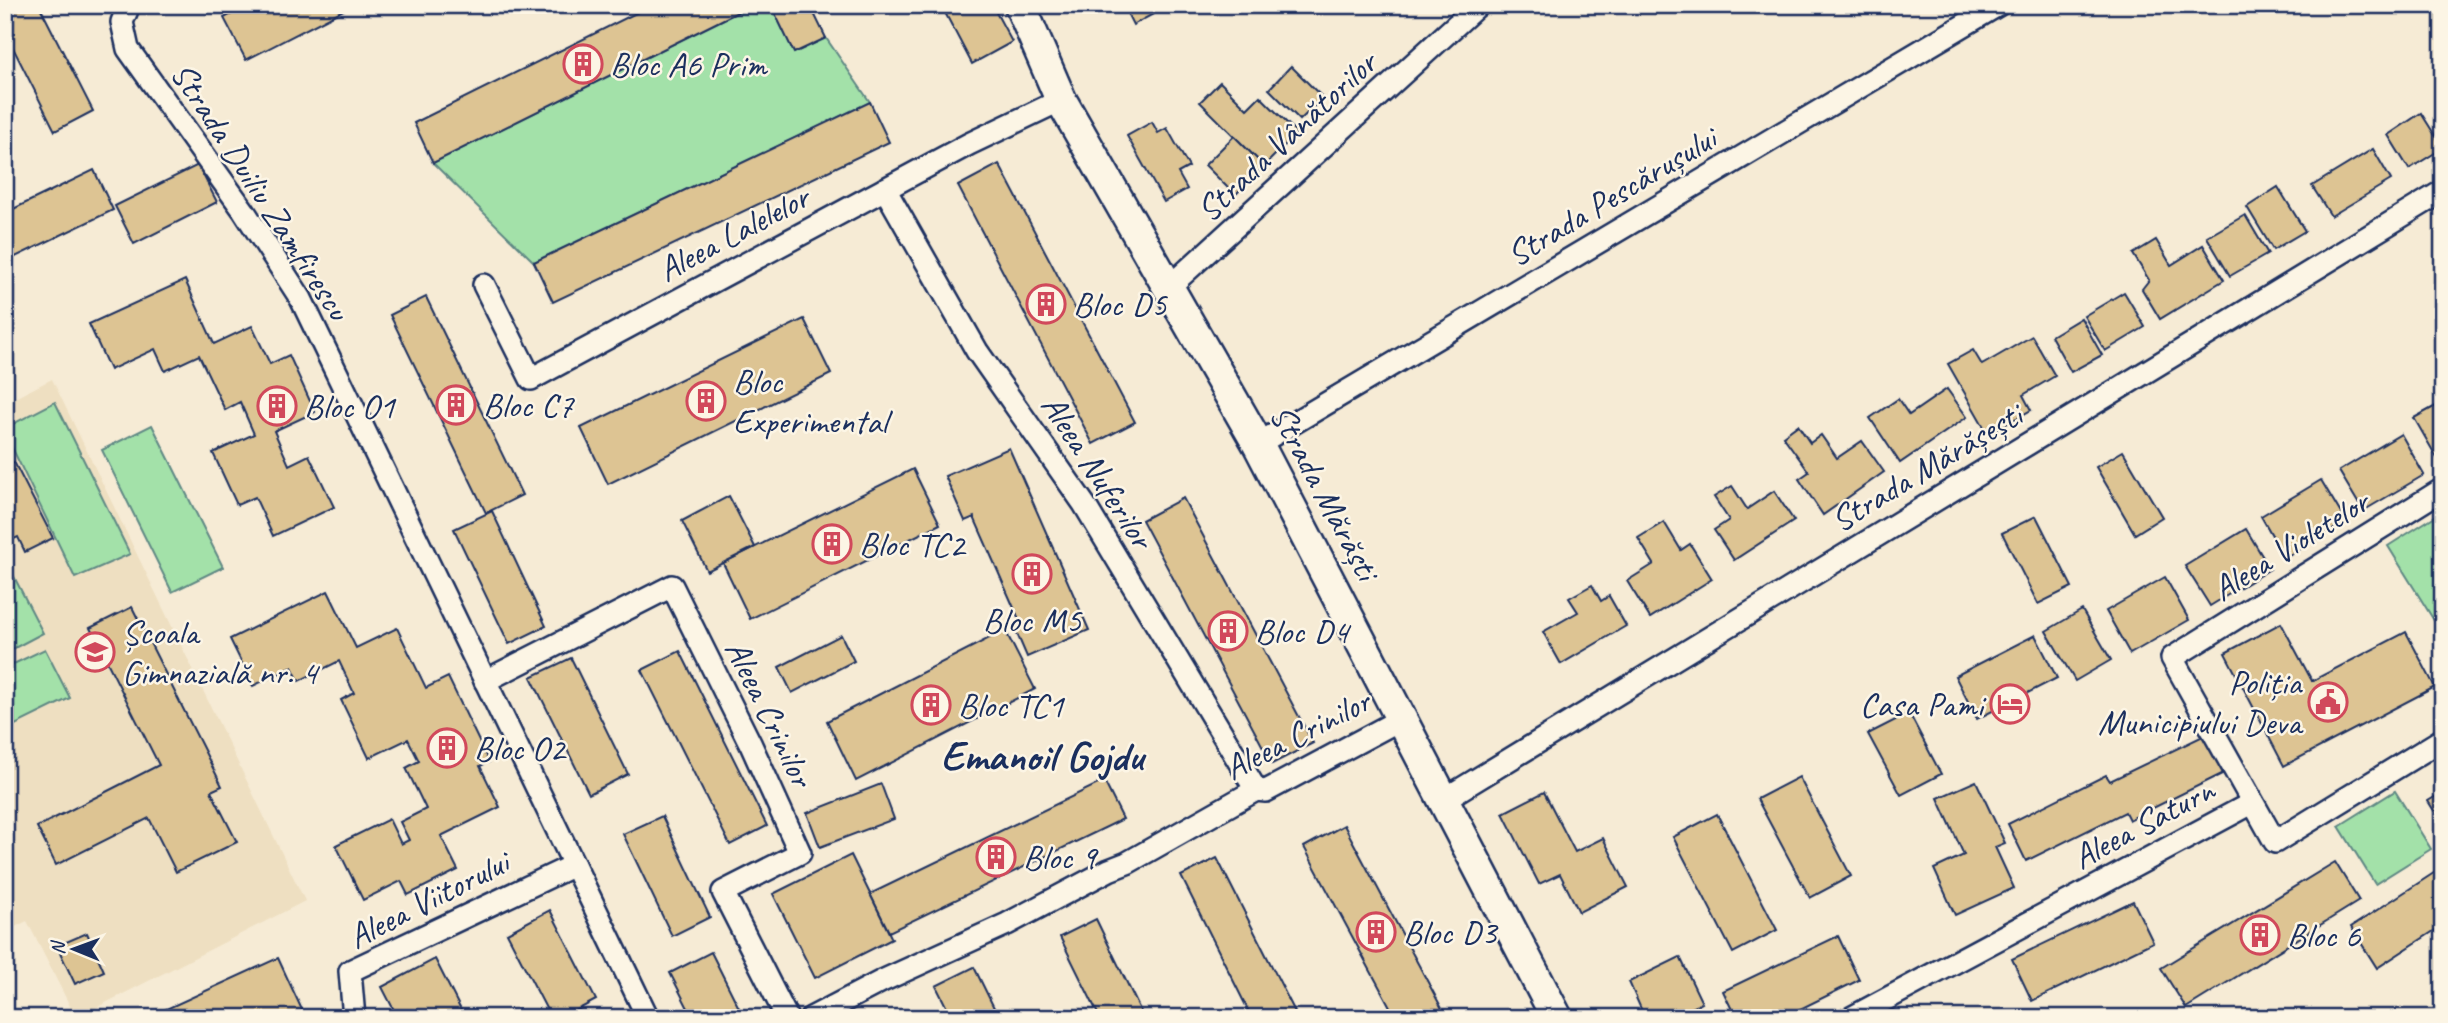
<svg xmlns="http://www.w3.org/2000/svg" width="2448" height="1023" font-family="Caveat,sans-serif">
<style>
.built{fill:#eedfc1}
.green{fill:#a3e1a9;stroke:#5f8884;stroke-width:2}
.building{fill:#ddc493;stroke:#1b2f5e;stroke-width:2}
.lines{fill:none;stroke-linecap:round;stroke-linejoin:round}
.street-casing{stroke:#1b2f5e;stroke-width:26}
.secondary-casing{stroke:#1b2f5e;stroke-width:35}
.street{stroke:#fcf5e5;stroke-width:21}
.secondary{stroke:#fcf5e5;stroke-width:30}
.labels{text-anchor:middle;stroke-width:5;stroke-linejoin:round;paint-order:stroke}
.poi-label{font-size:35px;fill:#1b2f5e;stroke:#fcf5e5;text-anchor:start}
.street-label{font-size:35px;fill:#1b2f5e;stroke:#fcf5e5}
.district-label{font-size:42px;font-weight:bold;fill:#1b2f5e;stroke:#fcf5e5}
</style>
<rect width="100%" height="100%" fill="#f6ebd5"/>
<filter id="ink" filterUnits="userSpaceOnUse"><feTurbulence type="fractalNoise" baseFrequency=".0143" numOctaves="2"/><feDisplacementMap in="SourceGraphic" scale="14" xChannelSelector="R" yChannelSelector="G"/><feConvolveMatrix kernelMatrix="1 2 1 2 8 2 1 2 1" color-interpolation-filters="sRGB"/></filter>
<g filter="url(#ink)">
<!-- built -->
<path class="built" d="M52,379L305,901L76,1018L27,921L5,932V403Z"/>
<!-- green -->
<g class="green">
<path d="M752,5H771L794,53L826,38L870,102L534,262L433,163Z"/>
<path d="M55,402L130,554L75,578L5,433V428Z"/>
<path d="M152,425L223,567L172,592L102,450Z"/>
<path d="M2443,511V635L2388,546Z"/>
<path d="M8,565L43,633L5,653V566Z"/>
<path d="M45,649L70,698L5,730V668Z"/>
<path d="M2395,791L2431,849L2375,884L2339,826Z"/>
</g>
<!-- building -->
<g class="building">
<path d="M5,5H39L93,111L55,131L5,32Z"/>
<path d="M249,5H353L246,60L224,18Z"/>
<path d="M652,5H752L433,163L414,123Z"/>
<path d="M771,5H810L826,38L794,53Z"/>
<path d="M941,5H992L1012,42L972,64Z"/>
<path d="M1123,5H1170L1133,25Z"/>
<path d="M1291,66L1323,98L1300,120L1269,89Z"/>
<path d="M1220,82L1247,109L1260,96L1297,133L1264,166L1200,102Z"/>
<path d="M870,102L889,142L553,302L534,262Z"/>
<path d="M2421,113L2443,148L2409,169L2388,135Z"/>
<path d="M1152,122L1158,133L1167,128L1189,167L1178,173L1187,189L1164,202L1127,136Z"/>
<path d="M1234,136L1264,166L1235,195L1205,165Z"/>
<path d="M2373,149L2391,180L2331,216L2312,186Z"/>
<path d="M999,164L1135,422L1093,444L958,186Z"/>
<path d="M198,165L217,202L134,244L115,206Z"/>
<path d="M94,170L113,210L5,262V213Z"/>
<path d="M2278,187L2305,231L2273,250L2247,207Z"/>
<path d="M2245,215L2268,254L2230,276L2207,237Z"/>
<path d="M2156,240L2171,265L2203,245L2224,280L2160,319L2142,289L2149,280L2133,254Z"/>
<path d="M185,280L214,344L252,326L270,364L289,355L315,412L274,431L289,465L309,455L334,507L273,536L255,497L237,505L213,453L254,434L240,402L225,410L199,355L165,371L155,349L110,370L89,324Z"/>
<path d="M2124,292L2145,327L2105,351L2084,316Z"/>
<path d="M426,297L522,495L486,513L390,315Z"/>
<path d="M2081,318L2102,355L2071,372L2051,336Z"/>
<path d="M804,319L831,374L608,484L581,428Z"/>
<path d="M2032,336L2055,376L2023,395L2031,410L1988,434L1948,364L1973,350L1982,365Z"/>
<path d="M1947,389L1967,417L1900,463L1870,418L1898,399L1909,415Z"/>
<path d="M2443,402V464L2441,465L2414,418Z"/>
<path d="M1798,425L1810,443L1821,435L1837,458L1862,441L1884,472L1823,515L1799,479L1809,472L1783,436Z"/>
<path d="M2401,434L2424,475L2363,511L2339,471Z"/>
<path d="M1009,448L1089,630L1027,657L1015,629L1022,626L974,517L965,521L945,476Z"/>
<path d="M2123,451L2162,517L2135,534L2096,467Z"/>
<path d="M14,462L53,538L25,552L18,537L5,543V467Z"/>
<path d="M913,469L940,524L750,619L723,563Z"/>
<path d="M2321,480L2346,522L2285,558L2261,516Z"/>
<path d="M1732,486L1747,509L1774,491L1794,521L1734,560L1714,530L1729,520L1714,497Z"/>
<path d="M729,496L755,547L707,571L682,521Z"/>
<path d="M1183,498L1313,743L1272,764L1142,520Z"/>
<path d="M492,511L546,626L509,644L454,529Z"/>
<path d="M2036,516L2072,587L2038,604L2002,533Z"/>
<path d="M1664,522L1681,550L1690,544L1712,579L1650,618L1627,581L1654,564L1638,538Z"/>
<path d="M2246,529L2270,569L2210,606L2185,566Z"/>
<path d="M2165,577L2189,620L2130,654L2106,611Z"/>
<path d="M1592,585L1601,601L1609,596L1626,626L1561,664L1543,632L1578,612L1569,598Z"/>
<path d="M328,591L356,648L397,628L426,688L448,677L489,762L480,766L500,807L441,836L458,870L408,895L401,881L363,900L336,845L389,819L401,844L409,840L400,822L426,809L406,768L419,761L408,739L369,758L341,700L354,693L339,661L299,681L292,667L253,686L230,639Z"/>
<path d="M132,607L222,786L211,791L237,842L176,872L149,818L56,865L37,827L159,765L90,628Z"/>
<path d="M2082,610L2111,660L2075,681L2046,631Z"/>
<path d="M2281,623L2312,681L2406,632L2435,687L2284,766L2225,653Z"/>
<path d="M1005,630L1035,689L856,781L827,721Z"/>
<path d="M841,635L854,661L792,693L779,667Z"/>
<path d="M2035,635L2057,678L1977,719L1955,676Z"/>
<path d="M680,651L767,826L730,845L642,670Z"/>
<path d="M571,658L628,774L589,794L531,677Z"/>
<path d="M1909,713L1941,774L1901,795L1868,734Z"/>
<path d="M2207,734L2226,772L2129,820L2125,812L2026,861L2008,824L2106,775L2110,781Z"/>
<path d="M1799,777L1851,876L1810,898L1757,799Z"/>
<path d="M1104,781L1123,819L889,932L870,894Z"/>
<path d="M1976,781L2005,843L1995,847L2014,888L1955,915L1934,869L1964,855L1938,798Z"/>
<path d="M881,784L894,819L820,847L807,813Z"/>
<path d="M1544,792L1575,852L1603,838L1628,887L1579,912L1560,874L1539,884L1503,813Z"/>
<path d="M2443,792V825L2428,801Z"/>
<path d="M1717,814L1777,930L1733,953L1673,837Z"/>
<path d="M662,816L710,917L672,936L623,834Z"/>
<path d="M1344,825L1447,1018H1396L1304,847Z"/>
<path d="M851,855L892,939L815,978L773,894Z"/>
<path d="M1217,858L1298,1018H1252L1181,876Z"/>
<path d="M2335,862L2359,901L2186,1008L2161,968Z"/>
<path d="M2443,867V925L2377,968L2351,927Z"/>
<path d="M2133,901L2153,942L2032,1001L2012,959Z"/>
<path d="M550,910L596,1000L562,1018H551L507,933Z"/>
<path d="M1096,919L1144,1018H1100L1060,937Z"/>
<path d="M87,933L104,971L75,984L57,946Z"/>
<path d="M1838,936L1859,980L1782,1018H1736L1723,991Z"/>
<path d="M711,952L744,1018H693L670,973Z"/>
<path d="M1680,957L1702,1003L1673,1018H1645L1629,982Z"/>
<path d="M278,958L303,1012L291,1018H167L164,1010Z"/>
<path d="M435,959L465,1018H398L382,987Z"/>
<path d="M974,967L999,1018H952L936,986Z"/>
</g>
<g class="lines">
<!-- street casing -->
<g class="street-casing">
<g id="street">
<path d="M129,5L122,22L128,49L244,211L301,299L648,1018"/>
<path d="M885,189L977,351L1084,504L1256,790"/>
<path d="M484,285L531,379L969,144L1061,100"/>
<path d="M1169,287L1478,5"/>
<path d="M1258,444L1998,5"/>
<path d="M2443,489L2172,658L2275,842L2443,739"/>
<path d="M485,681L672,586L751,745L800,853L723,892L787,1018"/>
<path d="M1443,800L2443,191"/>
<path d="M354,1018L350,971L574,865"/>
<path d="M811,1018L882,981L1007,924L1109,870L1127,863L1256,790L1266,791L1401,719"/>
<path d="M1851,1018L2252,803"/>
</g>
</g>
<!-- secondary casing -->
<g class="secondary-casing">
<path id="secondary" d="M1020,5L1061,100L1258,444L1557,1018"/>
</g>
<!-- street -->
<use href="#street" class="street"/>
<!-- secondary -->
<use href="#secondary" class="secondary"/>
</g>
</g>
<!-- icons -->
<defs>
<g id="building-ring" transform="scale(2.0125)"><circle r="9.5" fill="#fcf5e5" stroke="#d1495b" stroke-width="1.5"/><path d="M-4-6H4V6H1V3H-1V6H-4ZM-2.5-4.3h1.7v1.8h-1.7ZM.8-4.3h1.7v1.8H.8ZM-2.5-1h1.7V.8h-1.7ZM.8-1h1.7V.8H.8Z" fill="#d1495b"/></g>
<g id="school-ring" transform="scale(2.0125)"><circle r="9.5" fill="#fcf5e5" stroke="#d1495b" stroke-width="1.5"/><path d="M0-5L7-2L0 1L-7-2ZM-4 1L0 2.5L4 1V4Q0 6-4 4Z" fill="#d1495b"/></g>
<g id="civic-ring" transform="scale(2.0125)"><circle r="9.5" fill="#fcf5e5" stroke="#d1495b" stroke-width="1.5"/><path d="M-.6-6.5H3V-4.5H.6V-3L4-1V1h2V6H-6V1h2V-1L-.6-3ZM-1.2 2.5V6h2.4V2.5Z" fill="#d1495b"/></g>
<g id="hotel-ring" transform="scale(2.0125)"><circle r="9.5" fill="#fcf5e5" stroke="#d1495b" stroke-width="1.5"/><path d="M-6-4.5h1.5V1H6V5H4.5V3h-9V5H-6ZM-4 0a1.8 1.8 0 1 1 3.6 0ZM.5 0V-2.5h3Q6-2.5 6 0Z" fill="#d1495b"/></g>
</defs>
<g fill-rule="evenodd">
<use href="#building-ring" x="583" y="64"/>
<use href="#building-ring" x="1046" y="304"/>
<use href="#building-ring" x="706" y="401"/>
<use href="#building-ring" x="456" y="405"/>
<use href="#building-ring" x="277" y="406"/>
<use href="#building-ring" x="832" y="544"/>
<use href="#building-ring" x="1032" y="574"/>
<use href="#building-ring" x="1228" y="631"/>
<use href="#school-ring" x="95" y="652"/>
<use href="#civic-ring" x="2328" y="702"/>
<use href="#hotel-ring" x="2010" y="704"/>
<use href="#building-ring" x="931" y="705"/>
<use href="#building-ring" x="447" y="748"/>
<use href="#building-ring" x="996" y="857"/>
<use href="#building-ring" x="1376" y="932"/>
<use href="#building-ring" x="2260" y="935"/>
</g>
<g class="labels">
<!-- poi labels -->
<g class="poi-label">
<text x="610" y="76">Bloc A6 Prim</text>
<text x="1073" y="316">Bloc D5</text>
<text x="733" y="393">Bloc<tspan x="733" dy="40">Experimental</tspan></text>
<text x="483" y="417">Bloc C7</text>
<text x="304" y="418">Bloc O1</text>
<text x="859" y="556">Bloc TC2</text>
<text x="1032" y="632" text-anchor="middle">Bloc M5</text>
<text x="1255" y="643">Bloc D4</text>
<text x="122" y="644">Școala<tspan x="122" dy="40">Gimnazială nr. 4</tspan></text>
<text x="2301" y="694" text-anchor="end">Poliția<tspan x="2301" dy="40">Municipiului Deva</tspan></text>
<text x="1983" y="716" text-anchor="end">Casa Pami</text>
<text x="958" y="717">Bloc TC1</text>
<text x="474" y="760">Bloc O2</text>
<text x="1023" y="869">Bloc 9</text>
<text x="1403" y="944">Bloc D3</text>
<text x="2287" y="947">Bloc 6</text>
</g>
<!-- street labels -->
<g class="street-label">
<text transform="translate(1286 136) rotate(-43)" y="12">Strada Vânătorilor</text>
<text transform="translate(261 191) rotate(57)" y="12">Strada Duiliu Zamfirescu</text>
<text transform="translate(1611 196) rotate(-31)" y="12">Strada Pescărușului</text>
<text transform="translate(733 233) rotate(-28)" y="12">Aleea Lalelelor</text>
<text transform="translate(1926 467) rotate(-31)" y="12">Strada Mărășești</text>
<text transform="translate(1098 471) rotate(57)" y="12">Aleea Nuferilor</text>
<text transform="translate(1325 492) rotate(62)" y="12">Strada Mărăști</text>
<text transform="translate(2290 545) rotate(-32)" y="12">Aleea Violetelor</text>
<text transform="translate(770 713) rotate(64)" y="12">Aleea Crinilor</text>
<text transform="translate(1297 734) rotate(-27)" y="12">Aleea Crinilor</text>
<text transform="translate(2143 823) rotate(-28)" y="12">Aleea Saturn</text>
<text transform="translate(428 899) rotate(-27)" y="12">Aleea Viitorului</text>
</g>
<!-- district labels -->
<g class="district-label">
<text x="1042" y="770">Emanoil Gojdu</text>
</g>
</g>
<!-- margin -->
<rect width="2448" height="1023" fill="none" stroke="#fcf5e5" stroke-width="28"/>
<rect x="14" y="14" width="2420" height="995" fill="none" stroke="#1b2f5e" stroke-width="2.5" filter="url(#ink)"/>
<!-- north arrow -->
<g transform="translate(74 949) rotate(271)" stroke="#fcf5e5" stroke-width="5" paint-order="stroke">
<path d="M0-5L12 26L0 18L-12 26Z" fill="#1b2f5e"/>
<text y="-10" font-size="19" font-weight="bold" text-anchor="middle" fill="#1b2f5e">N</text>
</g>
</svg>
